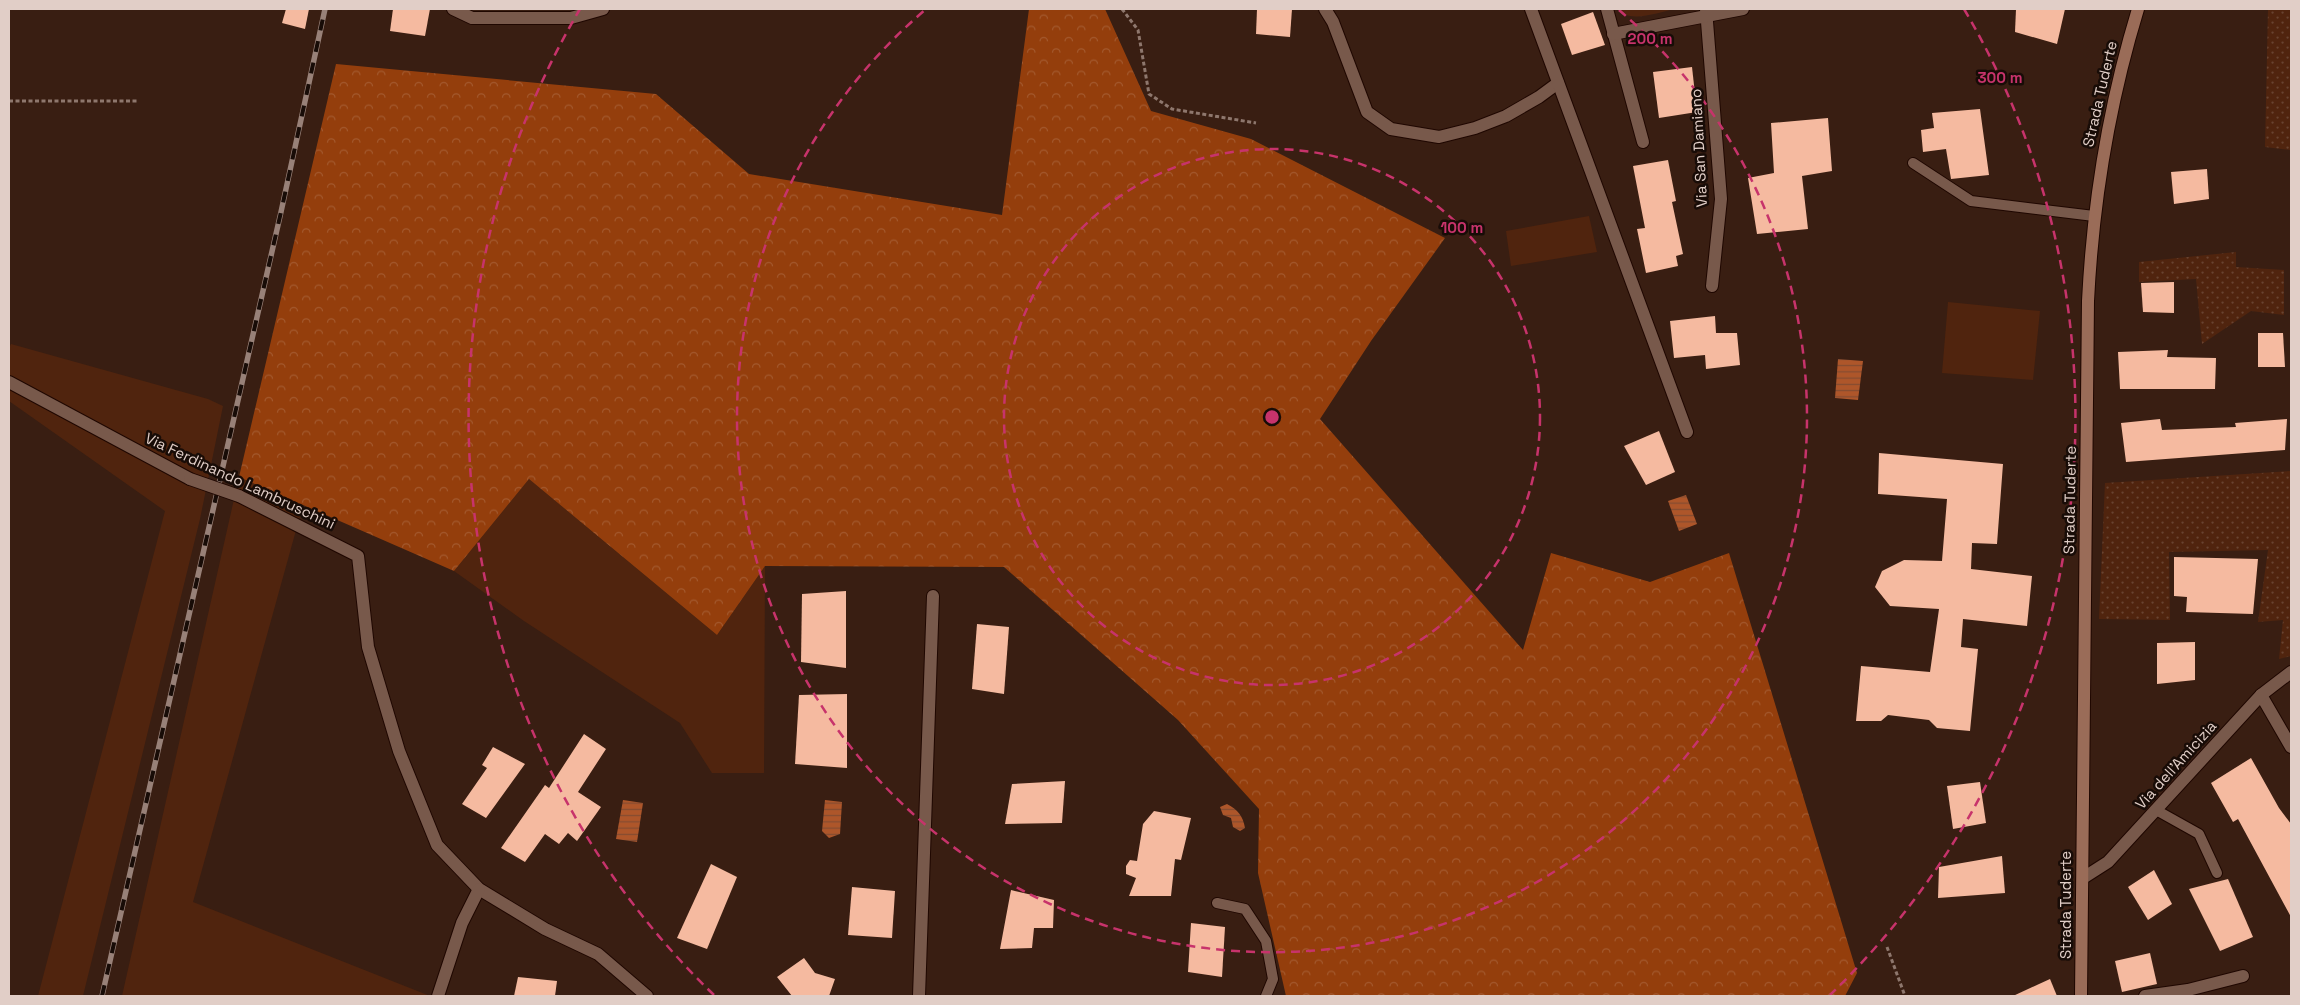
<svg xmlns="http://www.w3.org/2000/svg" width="2300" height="1005" font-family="'Space Grotesk',sans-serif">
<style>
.grass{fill:#50240e}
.forest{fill:url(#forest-crowns)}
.park{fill:url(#park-tufts)}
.garden{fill:url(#garden-dots)}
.water{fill:url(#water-rules)}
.building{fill:#f5baa0}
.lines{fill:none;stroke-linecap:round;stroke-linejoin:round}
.service-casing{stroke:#1f0700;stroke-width:12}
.minor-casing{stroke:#1f0700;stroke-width:14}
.secondary-casing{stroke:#1f0700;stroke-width:14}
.path{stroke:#8e776d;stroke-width:3;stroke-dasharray:4 2.5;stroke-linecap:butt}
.service{stroke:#78594b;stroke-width:10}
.minor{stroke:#78594b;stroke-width:12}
.secondary{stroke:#9a6c58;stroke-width:12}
.rail-casing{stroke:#988178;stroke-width:5.5}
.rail{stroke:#180c07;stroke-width:4;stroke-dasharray:11;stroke-linecap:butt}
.minor-bridge-casing{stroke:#1f0700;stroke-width:14;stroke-linecap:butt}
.minor-bridge{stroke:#78594b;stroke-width:12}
.ring{fill:none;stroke:#c7336b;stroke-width:2.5;stroke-dasharray:9 6}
.labels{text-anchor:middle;stroke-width:5;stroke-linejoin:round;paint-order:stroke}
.street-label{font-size:15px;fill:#e1cec7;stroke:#180c07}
.centre{fill:#c7336b;stroke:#180c07;stroke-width:2.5}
.ring-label{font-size:15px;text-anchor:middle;font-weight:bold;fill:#c7336b;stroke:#180c07;stroke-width:5;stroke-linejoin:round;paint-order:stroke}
</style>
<defs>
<pattern id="forest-crowns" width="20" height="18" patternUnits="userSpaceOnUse" patternTransform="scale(1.25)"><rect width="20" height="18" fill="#943e0c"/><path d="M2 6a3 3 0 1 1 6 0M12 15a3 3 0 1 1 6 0" fill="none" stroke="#a3592e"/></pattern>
<pattern id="park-tufts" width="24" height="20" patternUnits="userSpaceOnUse" patternTransform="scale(1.25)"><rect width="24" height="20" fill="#50240e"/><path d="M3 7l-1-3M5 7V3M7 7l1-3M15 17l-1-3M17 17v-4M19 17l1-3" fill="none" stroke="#694330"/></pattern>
<pattern id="garden-dots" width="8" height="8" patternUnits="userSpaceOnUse" patternTransform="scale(1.25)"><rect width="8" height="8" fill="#50240e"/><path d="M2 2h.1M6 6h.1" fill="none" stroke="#694330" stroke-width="1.8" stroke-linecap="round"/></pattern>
<pattern id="water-rules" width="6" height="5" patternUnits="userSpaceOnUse" patternTransform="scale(1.25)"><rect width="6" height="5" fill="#ae562a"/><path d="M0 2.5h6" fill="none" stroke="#844c31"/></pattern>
</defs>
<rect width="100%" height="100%" fill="#391e12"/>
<!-- grass -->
<g class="grass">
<path d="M1589,216L1597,252L1511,266L1506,231Z"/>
<path d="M1948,302L2040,311L2033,380L1942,373Z"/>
<path d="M11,344L208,399L223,406L200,519L83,996H38L165,511L9,401V348Z"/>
<path d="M239,477L303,505L193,902L430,996H122Z"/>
<path d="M529,479L717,635L765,566L764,773H712L680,723L524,621L454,571Z"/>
</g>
<!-- forest -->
<path class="forest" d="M1029,9H1105L1151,111L1251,139L1445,238L1371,341L1320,419L1523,650L1551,553L1650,582L1729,553L1857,973L1845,996H1286L1258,873L1259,809L1178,720L1004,567L765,566L717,635L529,479L454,571L239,477L336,64L656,94L749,174L1002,215Z"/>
<!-- park -->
<path class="park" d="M1617,9H1675C1658,12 1630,24 1617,9Z"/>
<!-- garden -->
<g class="garden">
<path d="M2268,9H2291V150L2265,147Z"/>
<path d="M2236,252V267L2284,270V315L2251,311L2202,344L2196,279L2139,282V262Z"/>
<path d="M2291,471V656L2279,659L2283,620L2258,622L2268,550L2169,552L2170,620L2099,619L2105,483Z"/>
</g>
<!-- water -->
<g class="water">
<path d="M1838,359L1863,361L1858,400L1835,398Z"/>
<path d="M1686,495L1697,524L1679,531L1668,501Z"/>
<path d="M623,800L643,803L637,842L616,839Z"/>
<path d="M825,800L842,802L840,834L829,838L822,831Z"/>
<path d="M1227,804C1238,810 1243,816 1245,828L1240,831L1233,827L1231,818L1223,815L1220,807Z"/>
</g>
<!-- building -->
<g class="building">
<path d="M286,9H309L305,29L282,23Z"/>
<path d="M393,9H430L425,36L390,31Z"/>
<path d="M1257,9H1292L1290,37L1256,34Z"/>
<path d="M2016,9H2065L2057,44L2015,32Z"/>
<path d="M1593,12L1605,45L1572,55L1561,24Z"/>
<path d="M1692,67L1697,112L1659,118L1653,72Z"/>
<path d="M1980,109L1989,175L1951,179L1946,149L1923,152L1921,130L1934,128L1932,113Z"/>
<path d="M1828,118L1832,171L1802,176L1808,229L1757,234L1748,178L1774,173L1771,123Z"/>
<path d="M1668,160L1676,201L1672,202L1683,254L1676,256L1678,266L1646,273L1637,229L1645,228L1633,166Z"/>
<path d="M2207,169L2209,199L2174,204L2171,172Z"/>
<path d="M2174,282V313L2143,312L2141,283Z"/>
<path d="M1715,316L1716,333H1737L1740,365L1706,369L1705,355L1674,358L1670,321Z"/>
<path d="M2258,333H2283L2285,367H2258Z"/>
<path d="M2168,350L2167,357L2216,358L2215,389H2120L2118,352Z"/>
<path d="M2160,419L2162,430L2236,427L2235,423L2287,419L2285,450L2126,462L2121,423Z"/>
<path d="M1659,431L1675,472L1646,485L1624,446Z"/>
<path d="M1879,453L2003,464L1997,544L1972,543L1971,569L2032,576L2027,626L1963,619L1961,647L1978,649L1970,731L1937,728L1929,720L1888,715L1881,721H1856L1861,666L1930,672L1939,609L1890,606L1875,587L1882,571L1904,560L1942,561L1947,499L1878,494Z"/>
<path d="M2174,557L2258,559L2253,614L2186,612L2187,597L2174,596Z"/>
<path d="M846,591V668L801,662L802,594Z"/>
<path d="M977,624L1009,627L1004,694L972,689Z"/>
<path d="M2195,642V680L2157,684V643Z"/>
<path d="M847,694V768L795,764L799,695Z"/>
<path d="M584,734L606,749L578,792L601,807L577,841L568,833L559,844L545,834L525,862L501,848L545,785L549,788Z"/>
<path d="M493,747L525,764L486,818L462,804L487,768L482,765Z"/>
<path d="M2251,758L2279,808L2291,824V917L2238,819L2233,822L2211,783Z"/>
<path d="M1065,781L1062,823L1005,824L1012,784Z"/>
<path d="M1980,782L1986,823L1953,829L1947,786Z"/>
<path d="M1154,811L1191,818L1181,860L1175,859L1171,896H1129L1136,878L1126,874V866L1130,860L1137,861L1143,824Z"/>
<path d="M2002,856L2005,893L1938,898L1939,867Z"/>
<path d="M711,864L737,877L707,949L677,938Z"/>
<path d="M2154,870L2172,904L2148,920L2128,887Z"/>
<path d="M2228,879L2253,937L2220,951L2189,889Z"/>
<path d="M852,887L895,891L892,938L848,935Z"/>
<path d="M1011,890L1054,900L1053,928H1034L1032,948L1000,949Z"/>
<path d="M1191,923L1225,927L1222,977L1188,972Z"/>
<path d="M2150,953L2157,984L2122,992L2115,961Z"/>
<path d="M804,958L815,973L835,979L829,996H792L777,977Z"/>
<path d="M518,977L557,981L555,996H514Z"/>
<path d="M2050,979L2057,996H2013Z"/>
</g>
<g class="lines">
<!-- service casing -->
<g class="service-casing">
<g id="service">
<path d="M1913,163L1971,201L2094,216"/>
<path d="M2156,810L2199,834L2217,873"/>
<path d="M1217,903L1245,909L1266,941L1273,979L1266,996"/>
</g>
</g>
<!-- minor casing -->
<g class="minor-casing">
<g id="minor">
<path d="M453,9L472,18H571L603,9"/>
<path d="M1325,9L1333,22L1367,112L1391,129L1439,137L1475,128L1506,116L1539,97L1558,83"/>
<path d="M1531,9L1687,432"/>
<path d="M1607,9L1643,142"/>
<path d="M1706,9L1721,199L1712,286"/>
<path d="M1613,34L1743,9"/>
<path d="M9,382L190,479"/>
<path d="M239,496L358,556L368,647L399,751L437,845L479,889L545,929L598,954L647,996"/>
<path d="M2261,695L2291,747"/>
<path d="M2083,878L2108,862L2261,695L2291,672"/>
<path d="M438,996L462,923L479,889"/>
<path d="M919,996L933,596"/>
<path d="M2145,996L2188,990L2243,976"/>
</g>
</g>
<!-- secondary casing -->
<g class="secondary-casing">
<path id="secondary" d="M2081,996L2088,301C2093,201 2109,104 2138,9"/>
</g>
<!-- path -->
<g class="path">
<path d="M1122,9L1138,30L1149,94L1172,109L1256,123"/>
<path d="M9,101H138"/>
<path d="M1887,947L1905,996"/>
</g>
<!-- service -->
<use href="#service" class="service"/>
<!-- minor -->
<use href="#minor" class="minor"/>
<!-- secondary -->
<use href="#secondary" class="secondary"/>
<!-- rail casing -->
<g class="rail-casing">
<path id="rail" d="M102,996L281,212L325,9"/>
</g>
<!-- rail -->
<use href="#rail" class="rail"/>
<!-- minor-bridge casing -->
<g class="minor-bridge-casing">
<path id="minor-bridge" d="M190,479L239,496"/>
</g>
<!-- minor-bridge -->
<use href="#minor-bridge" class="minor-bridge"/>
</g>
<!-- distance rings -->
<g class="ring">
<circle cx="1272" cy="417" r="268"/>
<path d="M1619 10A535 535 0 1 1 925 10"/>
<path d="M714 995A803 803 0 0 1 580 9M1964 9A803 803 0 0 1 1830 995"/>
</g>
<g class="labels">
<!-- street labels -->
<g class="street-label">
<text transform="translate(2100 94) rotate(-77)" y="5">Strada Tuderte</text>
<text transform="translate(1699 148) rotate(-93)" y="5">Via San Damiano</text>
<text transform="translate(240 481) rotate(25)" y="5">Via Ferdinando Lambruschini</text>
<text transform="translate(2070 500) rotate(-89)" y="5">Strada Tuderte</text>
<text transform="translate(2176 765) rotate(-48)" y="5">Via dell'Amicizia</text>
<text transform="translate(2066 905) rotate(-90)" y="5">Strada Tuderte</text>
</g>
</g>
<circle cx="1272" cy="417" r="8" class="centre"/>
<g class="ring-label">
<text x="1650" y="44">200 m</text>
<text x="2000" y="83">300 m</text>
<text x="1462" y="233">100 m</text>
</g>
<!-- border -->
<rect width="2300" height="1005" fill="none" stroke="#e1cec7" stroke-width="20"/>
</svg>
